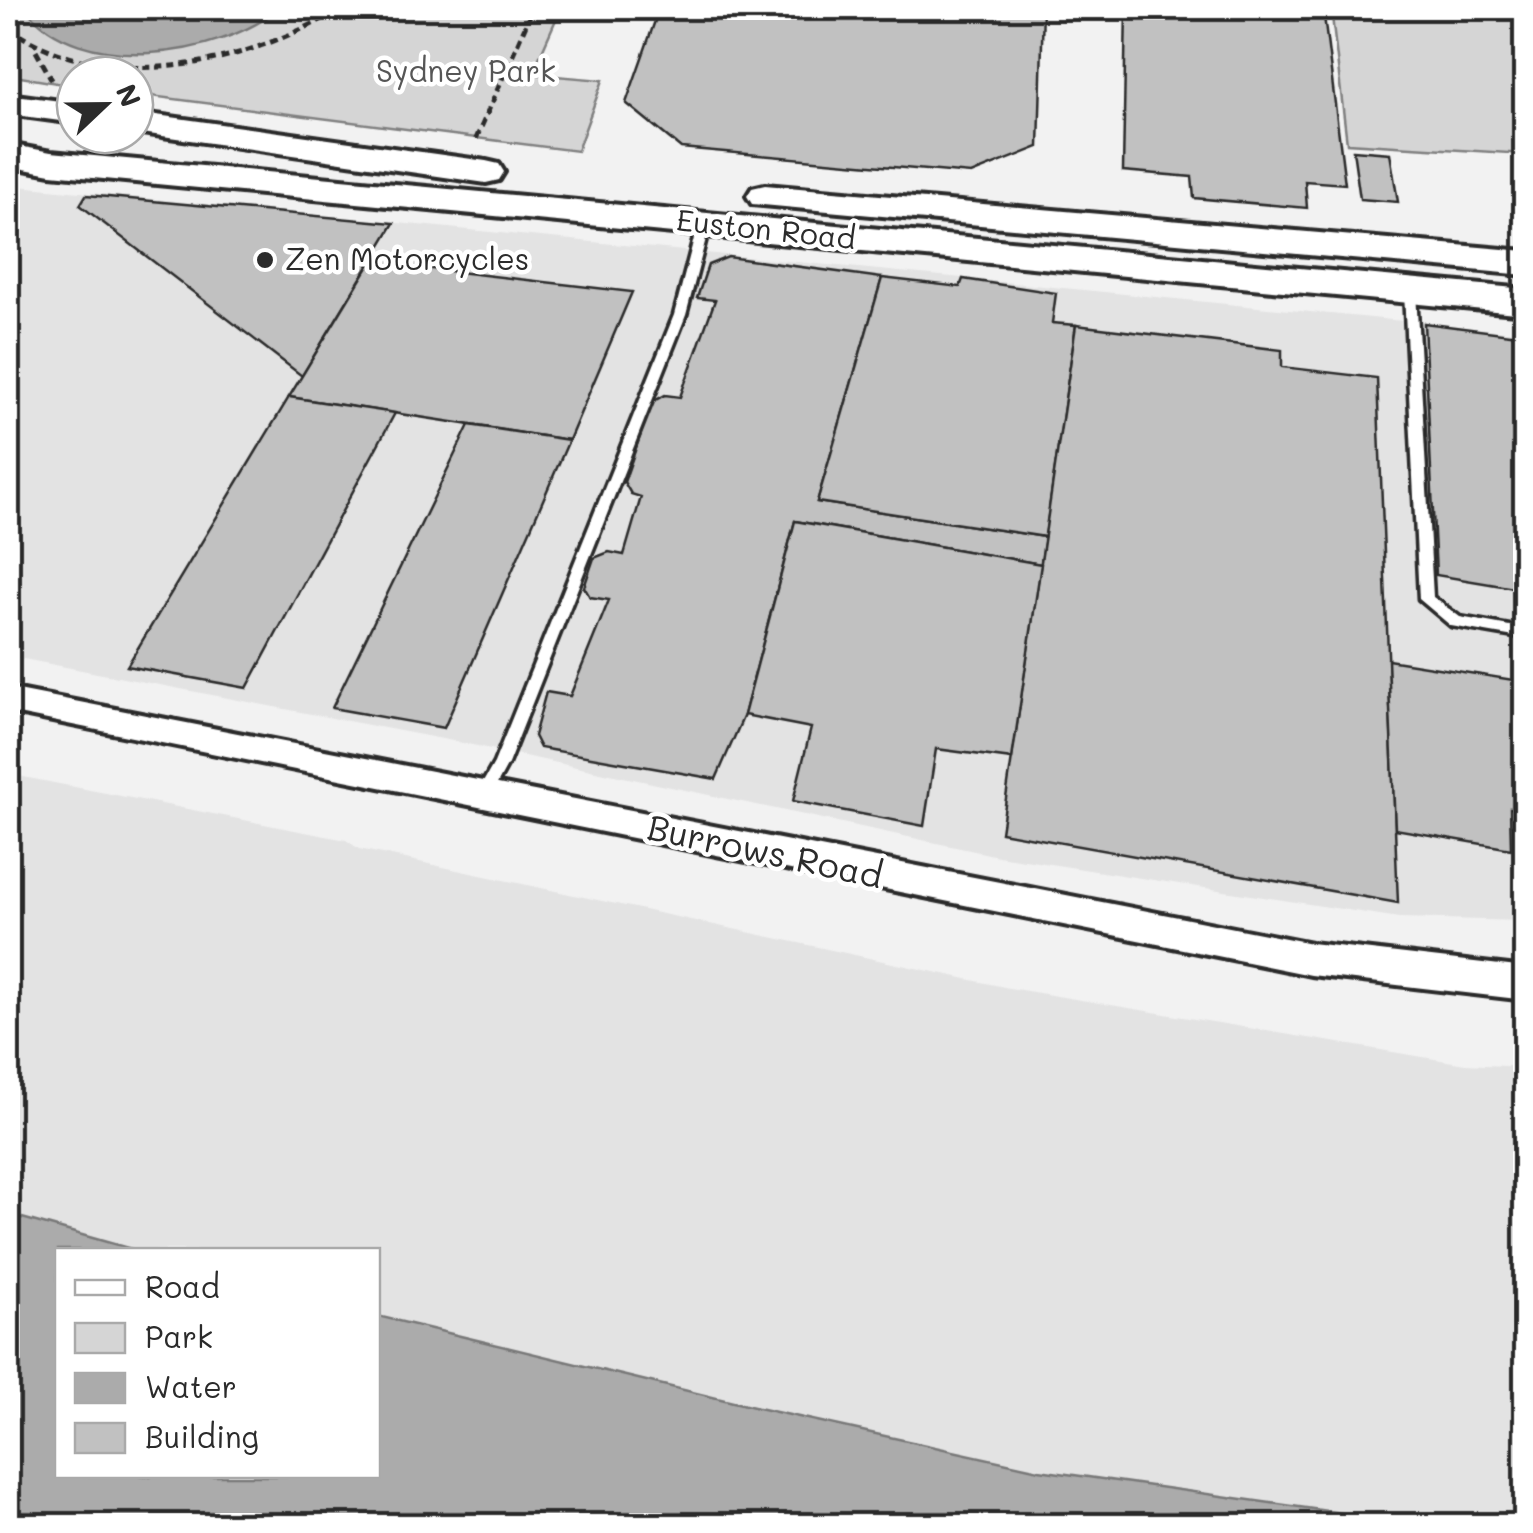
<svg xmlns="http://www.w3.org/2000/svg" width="1533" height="1533" font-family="Mali,sans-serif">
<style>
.built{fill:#e3e3e3}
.green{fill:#d5d5d5;stroke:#808080;stroke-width:2.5}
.water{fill:#ababab;stroke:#787878;stroke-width:2.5}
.building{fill:#c1c1c1;stroke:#2b2b2b;stroke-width:2.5}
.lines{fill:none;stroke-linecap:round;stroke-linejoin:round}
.service-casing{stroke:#2b2b2b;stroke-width:7}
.minor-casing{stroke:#2b2b2b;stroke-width:8}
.primary-casing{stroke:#2b2b2b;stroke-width:8}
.path{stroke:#2b2b2b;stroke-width:5;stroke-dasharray:8 5;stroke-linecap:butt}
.service{fill:#fff;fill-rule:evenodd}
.minor{fill:#fff;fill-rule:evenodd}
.primary{fill:#fff;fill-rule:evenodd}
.poi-dot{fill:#2b2b2b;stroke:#fff;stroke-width:4}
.labels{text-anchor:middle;stroke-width:9;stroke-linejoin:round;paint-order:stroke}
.far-park-label{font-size:30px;fill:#565656;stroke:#fff}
.far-street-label{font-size:30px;fill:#2b2b2b;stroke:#fff}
.far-poi-label{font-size:30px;fill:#2b2b2b;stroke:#fff;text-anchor:start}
.street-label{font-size:35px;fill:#2b2b2b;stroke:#fff}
</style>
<rect width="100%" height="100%" fill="#f2f2f2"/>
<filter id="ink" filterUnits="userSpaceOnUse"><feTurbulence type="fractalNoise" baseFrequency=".01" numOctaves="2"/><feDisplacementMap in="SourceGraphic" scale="20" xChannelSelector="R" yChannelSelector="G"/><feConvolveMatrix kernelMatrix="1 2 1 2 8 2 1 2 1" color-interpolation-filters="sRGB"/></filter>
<g filter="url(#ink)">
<!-- built -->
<g class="built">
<path d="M8,185L1525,333V921L1399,918L998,856L458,742L8,656Z"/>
<path d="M8,774L346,840L359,849L1009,988L1465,1064L1525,1067V1525H1426L1039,1470L758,1408L378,1316V1250H135L8,1214Z"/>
</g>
<!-- green -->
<g class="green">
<path d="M8,8H561L532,74L603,80L577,151L135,94V75H75V86L8,75Z"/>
<path d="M1331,8H1525V154L1347,143Z"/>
</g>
<!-- water -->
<g class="water">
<path d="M25,8H280C219,58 79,78 25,8Z"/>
<path d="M8,1214L135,1250H58V1476H378V1316L758,1408L1039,1470L1426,1525H8Z"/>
</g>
<!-- building -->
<g class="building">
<path d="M636,8H1043L1039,147L971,174L681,148L626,103L656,18L632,17Z"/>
<path d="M1126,8H1323L1345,184L1305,181L1307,208L1194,198L1192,177L1123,171Z"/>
<path d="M1353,150L1390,153L1398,202L1360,199Z"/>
<path d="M86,195L394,223L302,376L80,205Z"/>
<path d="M728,257L882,278L817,502L1045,537L1041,564L795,521L744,715L716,779L540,748L534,736L546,692L570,696L609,600L590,597L584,587L594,558L609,552L624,555L641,497L631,494L624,482L652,402L665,395L680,397L715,300L697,298L708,265Z"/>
<path d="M371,262L632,292L569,440L289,397Z"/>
<path d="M882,278L960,287L963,279L1056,293L1052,323L1076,325L1045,537L817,502Z"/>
<path d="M1424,323L1526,336V590L1436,575Z"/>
<path d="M1076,325L1282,350V367L1377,378L1398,903L1001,832Z"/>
<path d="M289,397L395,413L247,688L127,666Z"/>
<path d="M469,425L569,440L444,728L332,708Z"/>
<path d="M795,521L1041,564L1012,759L936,749L924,826L793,801L811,728L744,715Z"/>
<path d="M1388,660L1526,682V810L1510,808L1511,849L1395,829Z"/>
</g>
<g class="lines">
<!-- service casing -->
<g class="service-casing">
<g id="service">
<path d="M704,220L710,223L686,315L508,764L490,797H480L477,793L494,763L674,315L698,223Z"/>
<path d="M1410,288L1416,292L1433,597L1460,617L1526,629V639L1451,626L1419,599L1404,292Z"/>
</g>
</g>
<!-- minor casing -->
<g class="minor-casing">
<path id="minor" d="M8,688L1311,943L1526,968V1000L1311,975L8,712Z"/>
</g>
<!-- primary casing -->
<g class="primary-casing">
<g id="primary">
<path d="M8,94L75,103V123L8,114Z"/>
<path d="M135,112L486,161L499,164L504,172L499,180L486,183L135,132Z"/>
<path d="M8,144L51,152L1526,289V314L51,174L8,166Z"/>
<path d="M765,185L1526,251V275L752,204L747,196L752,188Z"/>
</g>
</g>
<!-- path -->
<g class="path">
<path d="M8,28C112,97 241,66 343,8"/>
<path d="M36,51L52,80"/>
<path d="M476,139L533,8"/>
</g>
<!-- service -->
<use href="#service" class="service"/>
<!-- minor -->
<use href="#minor" class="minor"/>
<!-- primary -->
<use href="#primary" class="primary"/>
</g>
</g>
<!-- markers -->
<circle class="poi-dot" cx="265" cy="260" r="10"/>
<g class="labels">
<!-- far-park labels -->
<g class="far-park-label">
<text x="466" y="82">Sydney Park</text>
</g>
<!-- far-street labels -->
<g class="far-street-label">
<text transform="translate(766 230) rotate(6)" y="10">Euston Road</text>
</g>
<!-- far-poi labels -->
<g class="far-poi-label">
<text x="285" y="270">Zen Motorcycles</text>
</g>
<!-- street labels -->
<g class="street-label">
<text transform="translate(765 852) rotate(12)" y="12">Burrows Road</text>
</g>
</g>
<!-- margin -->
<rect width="1533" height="1533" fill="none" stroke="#fff" stroke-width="40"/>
<rect x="20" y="20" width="1493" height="1493" fill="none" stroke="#2b2b2b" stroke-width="4" filter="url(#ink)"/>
<!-- legend -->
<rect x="55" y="1248" width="325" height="230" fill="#ffffff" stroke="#aaaaaa" stroke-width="2.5"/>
<rect x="75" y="1280" width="50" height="15" fill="#ffffff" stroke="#aaaaaa" stroke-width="2.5"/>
<text x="145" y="1298" font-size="30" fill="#2b2b2b">Road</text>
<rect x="75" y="1323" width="50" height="30" fill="#d5d5d5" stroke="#aaaaaa" stroke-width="2.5"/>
<text x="145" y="1348" font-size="30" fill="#2b2b2b">Park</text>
<rect x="75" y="1373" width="50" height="30" fill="#ababab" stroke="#aaaaaa" stroke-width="2.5"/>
<text x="145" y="1398" font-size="30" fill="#2b2b2b">Water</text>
<rect x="75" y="1423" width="50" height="30" fill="#c1c1c1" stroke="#aaaaaa" stroke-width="2.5"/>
<text x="145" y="1448" font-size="30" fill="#2b2b2b">Building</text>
<!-- north arrow -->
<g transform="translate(105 105) rotate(68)"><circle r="48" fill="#ffffff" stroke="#aaaaaa" stroke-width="2.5"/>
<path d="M0-8L18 38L0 25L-18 38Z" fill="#2b2b2b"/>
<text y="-15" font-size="28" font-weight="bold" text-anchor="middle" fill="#2b2b2b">N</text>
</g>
</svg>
